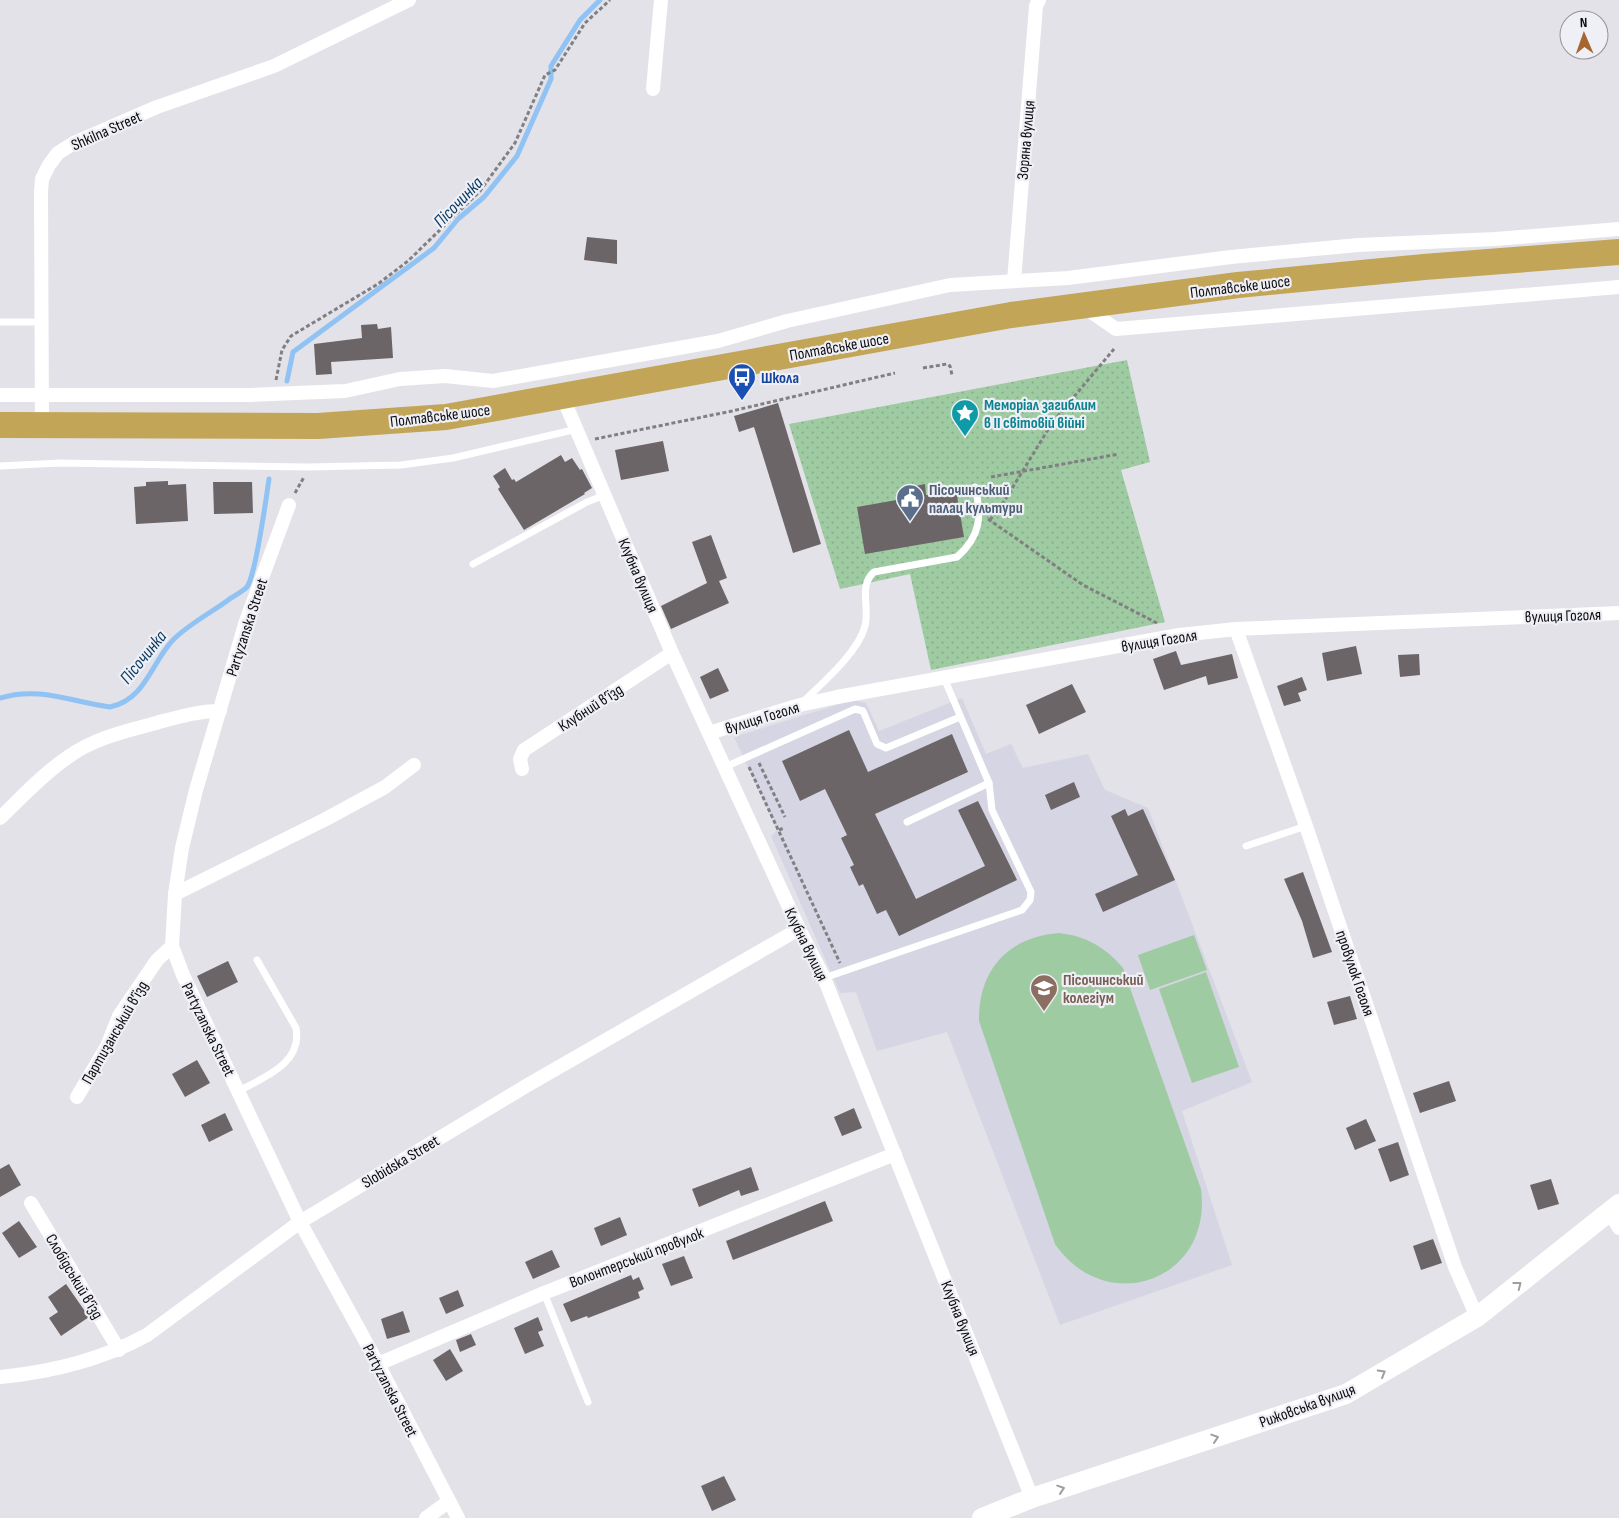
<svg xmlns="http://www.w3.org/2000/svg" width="1619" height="1518" font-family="'Sofia Sans Condensed',sans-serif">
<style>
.built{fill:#d6d5e3}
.park{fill:url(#park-dots)}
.pitch{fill:#9fcba2}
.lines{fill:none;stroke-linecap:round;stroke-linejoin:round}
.stream{stroke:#90c2f3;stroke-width:5}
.building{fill:#6c6568}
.path{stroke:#808084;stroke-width:3;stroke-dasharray:4 2.5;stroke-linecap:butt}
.lane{stroke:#fff;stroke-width:7}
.street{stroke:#fff;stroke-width:14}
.secondary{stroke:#fff;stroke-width:20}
.highway{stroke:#c2a556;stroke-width:26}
.oneway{stroke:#9e9e9f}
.labels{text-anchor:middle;stroke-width:4.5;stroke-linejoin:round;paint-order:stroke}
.street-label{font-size:16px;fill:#0c0c0e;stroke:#efeff6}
.transit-label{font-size:16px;font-weight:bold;fill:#164399;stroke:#efeff6;text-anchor:start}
.culture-label{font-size:16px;font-weight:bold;fill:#0d838f;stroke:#efeff6;text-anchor:start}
.service-label{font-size:16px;font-weight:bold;fill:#4e5e75;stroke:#efeff6;text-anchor:start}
.education-label{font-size:16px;font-weight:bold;fill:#785e54;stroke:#efeff6;text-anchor:start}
.water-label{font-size:18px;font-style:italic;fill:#08385f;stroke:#efeff6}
</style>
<defs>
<pattern id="park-dots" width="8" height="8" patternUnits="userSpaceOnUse" patternTransform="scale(1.25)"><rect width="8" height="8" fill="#9fcba2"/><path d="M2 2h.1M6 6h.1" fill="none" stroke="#88ad8a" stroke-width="1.8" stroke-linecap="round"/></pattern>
</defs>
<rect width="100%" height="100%" fill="#e2e2e8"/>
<!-- built -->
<path class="built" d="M962,698L986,754L1011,744L1023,768L1088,754L1105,790L1148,808L1252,1082L1182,1111L1232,1265L1060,1325L947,1032L877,1051L856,992L840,993L771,836L777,830L734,737L853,700L866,703L879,731Z"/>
<!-- park -->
<path class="park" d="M1127,360L1150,462L1121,470L1165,622L931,670L910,574L840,589L789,424Z"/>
<!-- pitch -->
<g class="pitch">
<path d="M1059,933C1086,936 1105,947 1123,968L1201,1189C1213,1280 1107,1319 1055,1244L979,1021C978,970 1008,937 1059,933Z"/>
<path d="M1194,935L1207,970L1150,990L1138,955Z"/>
<path d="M1206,972L1239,1067L1192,1083L1159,989Z"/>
</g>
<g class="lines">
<!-- stream -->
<g class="stream">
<path d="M287,381L293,352L434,248L458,219L484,197L517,156L551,79V66L580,20L600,0"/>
<path d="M0,698C39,686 72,702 110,707C146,699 151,663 173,640C187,625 214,611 231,598C236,595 243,591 247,587C256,574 266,499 269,479"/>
</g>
</g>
<!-- building -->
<g class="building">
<path d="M587,237L617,240V264L584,260Z"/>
<path d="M377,324L378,329L391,327L393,358L331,362L332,374L316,375L314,344L362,338L361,325Z"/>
<path d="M778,403L821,544L793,553L754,427L739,432L734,416Z"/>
<path d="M663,441L669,471L621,480L615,450Z"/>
<path d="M561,455L565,462L572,458L580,470L582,469L592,488L584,493L585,494L524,530L498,489L500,487L493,476L505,468L512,480L514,479L516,482Z"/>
<path d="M168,481V485L186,484L188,521L136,524L134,487L146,486V482Z"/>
<path d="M213,482H252L253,513L214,514Z"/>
<path d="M925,484L926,495L956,490L964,537L865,554L857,507L908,498L906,488Z"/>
<path d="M711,535L727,578L719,581L729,603L671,629L661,606L707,583L692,542Z"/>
<path d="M1356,646L1362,674L1327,681L1322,653Z"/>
<path d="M1176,651L1181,665L1232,654L1238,678L1208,685L1206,676L1164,690L1153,659Z"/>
<path d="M1419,654L1420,675L1400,677L1398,655Z"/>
<path d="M718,668L729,691L710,699L700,677Z"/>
<path d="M1302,677L1307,690L1298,693L1301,701L1284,706L1277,686Z"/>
<path d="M1072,684L1086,712L1039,734L1026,705Z"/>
<path d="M849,730L868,772L952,734L968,772L875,814L916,899L985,866L958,810L978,801L1017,880L899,936L886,910L877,914L863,884L859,886L850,867L854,865L841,838L847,835L825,789L800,801L782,761Z"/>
<path d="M1074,782L1080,797L1051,810L1045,795Z"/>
<path d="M1125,809L1128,816L1143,809L1175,880L1103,912L1095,894L1138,875L1111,816Z"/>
<path d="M1303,872L1332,952L1313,958L1302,921L1284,879Z"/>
<path d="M228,961L238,982L207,997L197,976Z"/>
<path d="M1350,996L1357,1019L1334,1025L1327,1002Z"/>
<path d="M197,1060L210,1083L185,1097L172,1074Z"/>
<path d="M1449,1081L1456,1101L1420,1113L1413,1093Z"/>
<path d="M854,1108L862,1128L842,1136L834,1117Z"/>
<path d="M225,1113L233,1130L209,1142L201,1125Z"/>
<path d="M1366,1119L1376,1141L1355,1150L1346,1128Z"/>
<path d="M1398,1142L1409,1175L1390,1182L1378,1149Z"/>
<path d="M9,1164L21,1185L0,1197V1169Z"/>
<path d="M751,1167L759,1190L741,1196L739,1190L699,1207L692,1189Z"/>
<path d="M1551,1179L1559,1204L1538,1210L1530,1185Z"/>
<path d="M825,1201L833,1221L733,1260L726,1241Z"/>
<path d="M620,1217L627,1235L601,1246L594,1228Z"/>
<path d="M19,1221L37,1247L19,1258L2,1233Z"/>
<path d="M1433,1239L1442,1263L1421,1270L1413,1246Z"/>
<path d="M552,1250L560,1267L533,1279L525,1262Z"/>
<path d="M684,1256L693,1278L671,1286L662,1264Z"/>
<path d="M631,1275L633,1280L639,1277L644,1289L638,1292L640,1298L588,1318L587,1316L571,1322L563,1304Z"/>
<path d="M66,1284L89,1317L61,1336L49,1318L58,1312L48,1297Z"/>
<path d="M458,1290L464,1306L446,1314L439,1298Z"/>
<path d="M403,1311L410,1332L387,1339L381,1319Z"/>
<path d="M538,1317L543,1330L538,1332L544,1346L525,1354L514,1328Z"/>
<path d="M471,1334L476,1345L460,1352L456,1340Z"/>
<path d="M450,1349L463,1371L446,1381L433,1360Z"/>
<path d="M724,1476L736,1500L712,1511L701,1486Z"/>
</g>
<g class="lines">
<!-- path -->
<g class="path">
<path d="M923,368L947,364L950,366L952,375"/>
<path d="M276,380L282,350L291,336L378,284L408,261L480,191L515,143L545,75L555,70L585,23L610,0"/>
<path d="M595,439L732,411L895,373"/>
<path d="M991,477L1119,454"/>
<path d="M295,493L304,477"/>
<path d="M988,519L1083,585L1157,623"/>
<path d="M990,520L1005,500L1052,423L1114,349"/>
<path d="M759,763L785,817"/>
<path d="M749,767L840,963"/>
<path d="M779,830L784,828"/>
</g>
<!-- lane -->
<g class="lane">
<path d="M0,322H41"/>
<path d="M0,466L60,463L308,467L401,465L453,458L577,429"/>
<path d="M473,564L587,502L605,495"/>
<path d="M802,703C822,683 858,653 865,626C870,607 858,586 874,572L957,557C981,536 982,516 975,487"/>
<path d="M725,767L855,709L863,711L877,744L886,748L960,717"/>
<path d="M907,822L989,783"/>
<path d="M1246,846L1306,826"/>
<path d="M824,978L1022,910L1030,900L1031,892L992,810L989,783L944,678"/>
<path d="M239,1091C264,1077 303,1063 296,1028L257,960"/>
<path d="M544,1293L588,1402"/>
</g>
<!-- street -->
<g class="street">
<path d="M653,89L661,0"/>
<path d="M1014,281L1036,6L1039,0"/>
<path d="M1084,307L1116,329L1619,287"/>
<path d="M0,395H249L345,391L400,379L445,376L493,381L718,341L787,321L950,285L1068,278L1231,257L1358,245L1495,239L1619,229"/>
<path d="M563,398L672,653L799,929L824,978L1032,1498"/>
<path d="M42,426L41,192L42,179L49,165L58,153L74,143L157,107L274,66L409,0"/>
<path d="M289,505L246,621L196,790L182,848L175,894L172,946L183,975L300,1222L378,1364L458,1518"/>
<path d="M1236,629L1306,826L1455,1267L1477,1317"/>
<path d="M709,733L800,705L837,697L1179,635L1236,629L1619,613"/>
<path d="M522,769L520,759L524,750L672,653"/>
<path d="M0,818C22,797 43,774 68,757C94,738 126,731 156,723C178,717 198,711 220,711"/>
<path d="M175,894L324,820L385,787L414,765"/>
<path d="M77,1097L107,1046L119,1016L157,960L172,946"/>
<path d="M31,1203L119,1350"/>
<path d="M1610,1213L1619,1228"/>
<path d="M378,1364L544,1293L895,1154"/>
<path d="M0,1377C53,1372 101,1360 147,1335L300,1222L526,1086L799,929"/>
<path d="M426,1518L448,1502"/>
</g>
<!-- secondary -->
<path class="secondary" d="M982,1518L1032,1498L1346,1394L1477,1317L1619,1204"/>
<!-- highway -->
<path class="highway" d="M0,425L318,426L446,417L1011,315L1238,285L1424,267L1619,252"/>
</g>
<!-- one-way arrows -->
<defs><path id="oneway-chevron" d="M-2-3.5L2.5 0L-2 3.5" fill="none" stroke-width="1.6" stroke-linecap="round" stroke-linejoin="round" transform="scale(1.25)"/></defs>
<g class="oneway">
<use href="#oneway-chevron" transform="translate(1518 1285) rotate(-38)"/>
<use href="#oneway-chevron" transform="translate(1382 1373) rotate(-30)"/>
<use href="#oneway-chevron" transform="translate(1215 1438) rotate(-18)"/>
<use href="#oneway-chevron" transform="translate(1061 1489) rotate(-18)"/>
</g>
<!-- icons -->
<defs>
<g id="bus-pin" transform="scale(1.4375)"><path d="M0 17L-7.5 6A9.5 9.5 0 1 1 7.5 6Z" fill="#1a4fb4" stroke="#efeff6"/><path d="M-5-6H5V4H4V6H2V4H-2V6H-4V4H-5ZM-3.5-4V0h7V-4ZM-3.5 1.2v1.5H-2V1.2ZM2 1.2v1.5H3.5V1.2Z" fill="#fff"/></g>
<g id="sight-pin" transform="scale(1.4375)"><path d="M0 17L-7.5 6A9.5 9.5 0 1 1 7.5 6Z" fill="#0f9aa8" stroke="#efeff6"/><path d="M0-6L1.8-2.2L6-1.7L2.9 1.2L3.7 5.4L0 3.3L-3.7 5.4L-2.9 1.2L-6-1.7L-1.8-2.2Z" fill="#fff"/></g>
<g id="civic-pin" transform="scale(1.4375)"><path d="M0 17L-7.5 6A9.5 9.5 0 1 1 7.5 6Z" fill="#5c6f8a" stroke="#efeff6"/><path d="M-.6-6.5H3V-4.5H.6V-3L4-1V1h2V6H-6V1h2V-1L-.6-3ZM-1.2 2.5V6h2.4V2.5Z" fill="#fff"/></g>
<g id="school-pin" transform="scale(1.4375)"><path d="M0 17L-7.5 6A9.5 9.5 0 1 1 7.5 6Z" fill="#8d6e63" stroke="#efeff6"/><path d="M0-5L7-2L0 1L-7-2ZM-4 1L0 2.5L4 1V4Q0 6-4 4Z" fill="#fff"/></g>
</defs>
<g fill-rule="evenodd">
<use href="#bus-pin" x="742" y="377"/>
<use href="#sight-pin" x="965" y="413"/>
<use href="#civic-pin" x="910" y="498"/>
<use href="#school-pin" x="1044" y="988"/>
</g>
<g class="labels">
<!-- street labels -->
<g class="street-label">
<text transform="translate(106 130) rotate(-24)" y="6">Shkilna Street</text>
<text transform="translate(1025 140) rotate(-85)" y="6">Зоряна вулиця</text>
<text transform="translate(1240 286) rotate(-7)" y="6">Полтавське шосе</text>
<text transform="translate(839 346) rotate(-10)" y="6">Полтавське шосе</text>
<text transform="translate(440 415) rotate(-7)" y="6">Полтавське шосе</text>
<text transform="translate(639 575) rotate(67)" y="6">Клубна вулиця</text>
<text transform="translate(1563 615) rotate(-2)" y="6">вулиця Гоголя</text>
<text transform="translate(246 627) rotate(-72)" y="6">Partyzanska Street</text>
<text transform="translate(1159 640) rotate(-9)" y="6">вулиця Гоголя</text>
<text transform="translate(590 707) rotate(-33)" y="6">Клубний в’їзд</text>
<text transform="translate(762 717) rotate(-17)" y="6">вулиця Гоголя</text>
<text transform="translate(807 944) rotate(64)" y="6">Клубна вулиця</text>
<text transform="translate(1356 973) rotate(71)" y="6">провулок Гоголя</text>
<text transform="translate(209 1029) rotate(64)" y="6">Partyzanska Street</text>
<text transform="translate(114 1032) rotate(-60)" y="6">Партизанський в’їзд</text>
<text transform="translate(400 1161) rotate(-31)" y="6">Slobidska Street</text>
<text transform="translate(636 1257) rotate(-21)" y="6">Волонтерський провулок</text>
<text transform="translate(75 1276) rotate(59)" y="6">Слобідський в’їзд</text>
<text transform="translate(961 1318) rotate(68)" y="6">Клубна вулиця</text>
<text transform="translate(391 1390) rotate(63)" y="6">Partyzanska Street</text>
<text transform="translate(1307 1405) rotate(-20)" y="6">Рижовська вулиця</text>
</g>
<!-- transit labels -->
<g class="transit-label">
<text x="761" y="383">Школа</text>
</g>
<!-- culture labels -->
<g class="culture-label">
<text x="984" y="410">Меморіал загиблим<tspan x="984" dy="18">в II світовій війні</tspan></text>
</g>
<!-- service labels -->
<g class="service-label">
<text x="929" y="495">Пісочинський<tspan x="929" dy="18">палац культури</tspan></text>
</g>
<!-- education labels -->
<g class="education-label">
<text x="1063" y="985">Пісочинський<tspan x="1063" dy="18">колегіум</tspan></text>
</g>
<!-- water labels -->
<g class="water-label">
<text transform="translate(458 202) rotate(-46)" y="6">Пісочинка</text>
<text transform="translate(143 657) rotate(-51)" y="6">Пісочинка</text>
</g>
</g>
<!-- north arrow -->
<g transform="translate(1584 35) rotate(358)"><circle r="24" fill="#efeff6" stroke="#949499"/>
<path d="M0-4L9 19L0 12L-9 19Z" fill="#a76531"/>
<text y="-8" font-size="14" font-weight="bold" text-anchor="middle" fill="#0c0c0e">N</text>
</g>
</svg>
